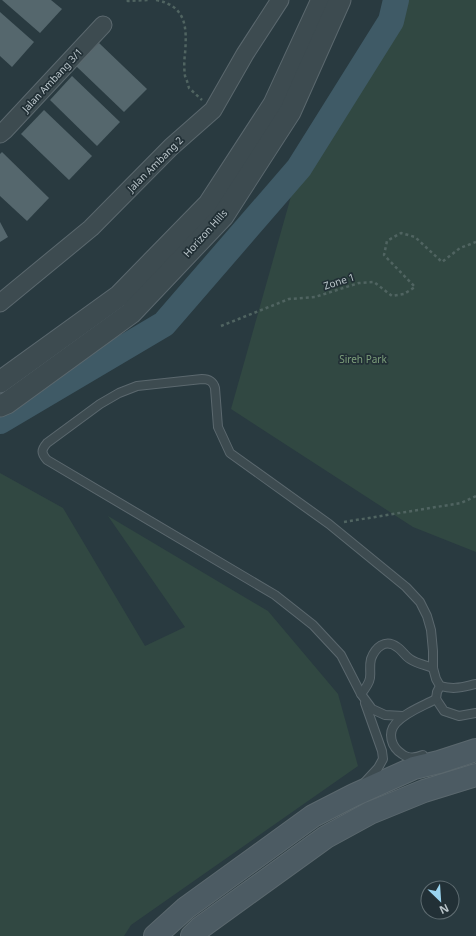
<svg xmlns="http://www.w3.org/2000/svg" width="476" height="936" font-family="'Noto Sans',sans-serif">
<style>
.green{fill:#314842}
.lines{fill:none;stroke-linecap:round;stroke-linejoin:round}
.river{stroke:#3f5a66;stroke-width:26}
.building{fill:#55676d}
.service-casing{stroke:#5b686e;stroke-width:10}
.minor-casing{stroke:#5b686e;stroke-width:19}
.tertiary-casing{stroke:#5b686e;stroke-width:23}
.secondary-casing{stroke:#5b686e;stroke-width:24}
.path{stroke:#506461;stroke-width:2.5;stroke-dasharray:3 3;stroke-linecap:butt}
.service{stroke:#3d4b50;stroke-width:8}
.minor{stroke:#3d4b50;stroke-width:17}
.tertiary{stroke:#3d4b50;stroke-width:21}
.secondary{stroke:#4c5b63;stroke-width:22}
.labels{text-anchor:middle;stroke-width:3.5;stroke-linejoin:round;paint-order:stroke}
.street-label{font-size:10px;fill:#bac5ca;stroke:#223036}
.park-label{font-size:10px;fill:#7d9e7b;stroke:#223036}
</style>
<rect width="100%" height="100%" fill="#293a40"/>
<!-- green -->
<g class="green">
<path d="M396,0H476V552L413,527L231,409L299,168L391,21Z"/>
<path d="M0,473L63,508L145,646L185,627L108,516L268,611L338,694L358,766L131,925L124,936H0Z"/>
</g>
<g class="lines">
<!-- river -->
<path class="river" d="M0,421L164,324L299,168L391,21L396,0"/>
</g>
<!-- building -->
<g class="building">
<path d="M2,0H51L62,9L40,33Z"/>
<path d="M0,12L34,42L12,67L0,56Z"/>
<path d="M99,43L147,89L124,112L76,66Z"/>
<path d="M72,76L120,122L97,146L50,100Z"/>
<path d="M44,110L92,156L69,180L21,134Z"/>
<path d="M2,152L49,198L27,221L0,196V154Z"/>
<path d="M0,222L8,237L0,242Z"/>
</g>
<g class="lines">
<!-- service casing -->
<g class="service-casing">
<g id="service">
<path d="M440,686C455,690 462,687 476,684"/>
<path d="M361,694C365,689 369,684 370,678C371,670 369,667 371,659C375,648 385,638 397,647C402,650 405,656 410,659C417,664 426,665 433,668"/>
<path d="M436,699L444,711L459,716L476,713"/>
<path d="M365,703L382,751L383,759L378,768L365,782"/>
<path d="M403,716L385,715L372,709L361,694L341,655L313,625L275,595L47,460C41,453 41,450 47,443L100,404L119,393L137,386L202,379C209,379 213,381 215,388L218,427L230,453L329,524L406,587L420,602L427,616L431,630L433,651V668L436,679L440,686L437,692L436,699"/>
<path d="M423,755C418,757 412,758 408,757C407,757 403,755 402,754C391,747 387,733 396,723C406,712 423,706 436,699"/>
</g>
</g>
<!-- minor casing -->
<g class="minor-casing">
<g id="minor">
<path d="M0,134L5,130L103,25"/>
<path d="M0,303L91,228L171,147L213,110L245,54L280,0"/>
</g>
</g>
<!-- tertiary casing -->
<g class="tertiary-casing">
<g id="tertiary">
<path d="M0,382L119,296L209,204L274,104L322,0"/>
<path d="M0,406L7,403L131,313L223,216L290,112L340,0"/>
</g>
</g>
<!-- secondary casing -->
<g class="secondary-casing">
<g id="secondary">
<path d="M155,936L186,908L313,816L354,795L414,768L439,762L476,750"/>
<path d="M192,936L200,928L326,837L370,813L424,791L476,775"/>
</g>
</g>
<!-- path -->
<g class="path">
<path d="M127,0L128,1L148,0"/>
<path d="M156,0C187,6 187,28 185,54C184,61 184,69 185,76L187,81L189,88L202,100"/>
<path d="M221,326L289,299L315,297L359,283L374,282L392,296L404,294L415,287L384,255L387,241L401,233L415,237L442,262L460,248L476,242"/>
<path d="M344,522L461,503L476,496"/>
</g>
<!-- service -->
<use href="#service" class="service"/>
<!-- minor -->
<use href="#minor" class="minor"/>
<!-- tertiary -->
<use href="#tertiary" class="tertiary"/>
<!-- secondary -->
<use href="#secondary" class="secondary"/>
</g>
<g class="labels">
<!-- street labels -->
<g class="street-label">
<text transform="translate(52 80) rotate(-47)" y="4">Jalan Ambang 3/1</text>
<text transform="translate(155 164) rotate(-45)" y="4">Jalan Ambang 2</text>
<text transform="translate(205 233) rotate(-48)" y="4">Horizon Hills</text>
<text transform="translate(339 281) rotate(-18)" y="4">Zone 1</text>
</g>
<!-- park labels -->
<g class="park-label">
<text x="363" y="363">Sireh Park</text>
</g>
</g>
<!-- north arrow -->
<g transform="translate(440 900) rotate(155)"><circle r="19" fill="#223036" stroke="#5f6c71"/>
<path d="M0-3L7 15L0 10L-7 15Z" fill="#9ad3ef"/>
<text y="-6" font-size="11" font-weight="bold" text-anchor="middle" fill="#bac5ca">N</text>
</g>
</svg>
